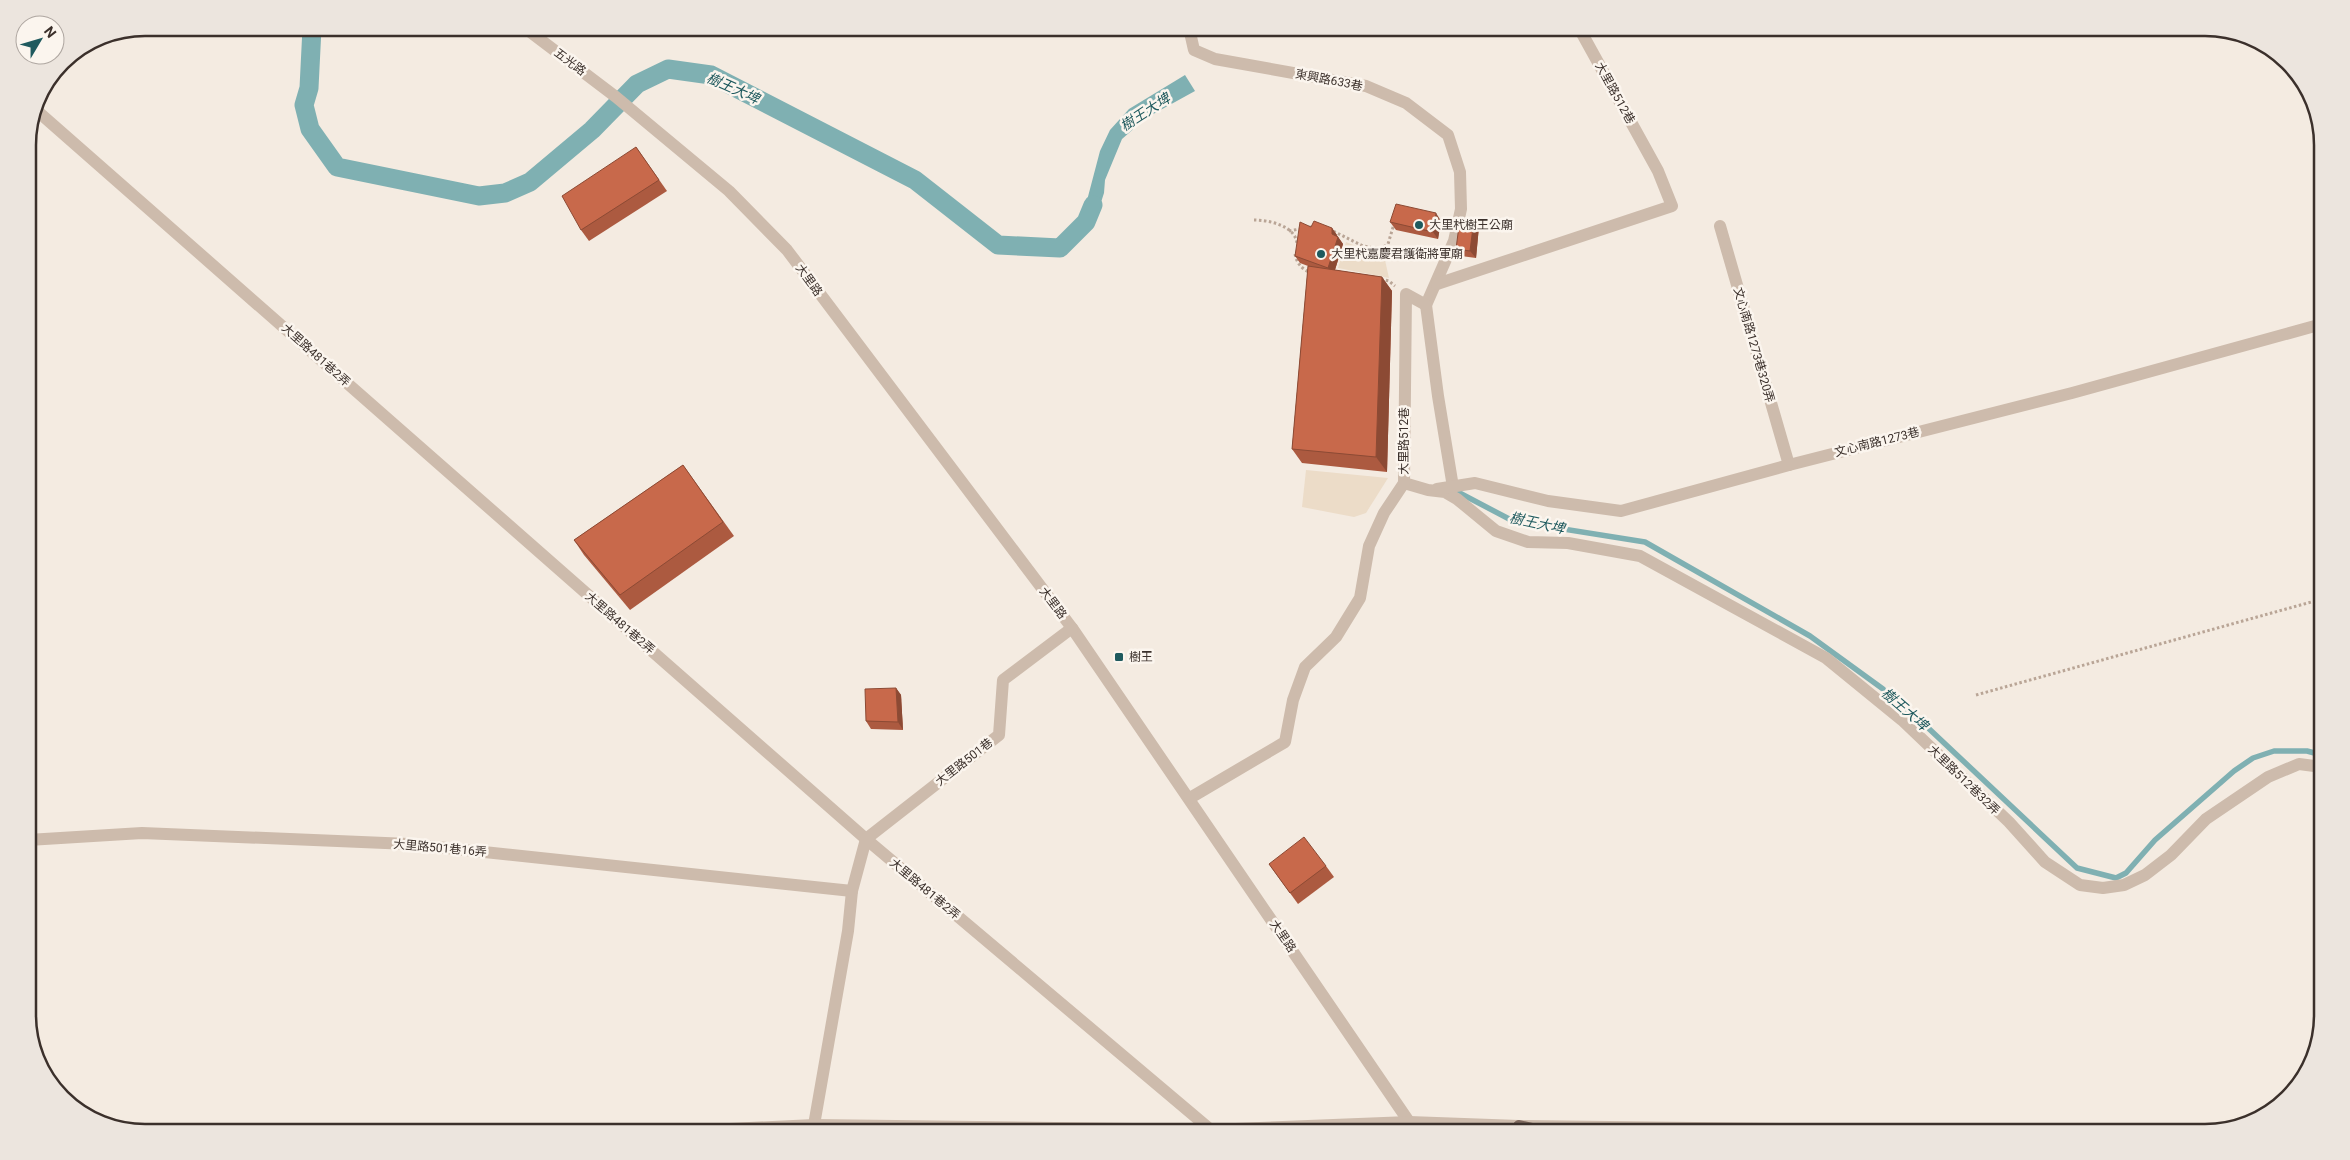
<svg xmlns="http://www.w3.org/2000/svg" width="2350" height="1160" font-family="Roboto,'Noto Sans TC',sans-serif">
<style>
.plaza{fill:#ecdcc8}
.water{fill:#7fb0b2}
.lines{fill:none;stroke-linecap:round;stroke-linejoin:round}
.stream{stroke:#7fb0b2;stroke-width:5.5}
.canal{stroke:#7fb0b2;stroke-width:19}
.path{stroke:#b9a596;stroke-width:3;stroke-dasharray:2.5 2.5;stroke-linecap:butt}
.minor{stroke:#cdbbac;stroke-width:12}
.major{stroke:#7d675c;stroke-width:12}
.wall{fill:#ac5a40}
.shaded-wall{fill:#8c4a34}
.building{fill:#c8694b;stroke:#8c4a34}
.poi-dot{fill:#1f5a5e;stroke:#fbf5ee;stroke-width:2}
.labels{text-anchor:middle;stroke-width:5;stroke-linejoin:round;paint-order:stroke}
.street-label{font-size:12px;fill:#3b302b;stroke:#fbf5ee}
.poi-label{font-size:12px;fill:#3b302b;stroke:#fbf5ee;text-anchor:start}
.water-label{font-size:14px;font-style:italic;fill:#1f5a5e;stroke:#fbf5ee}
.rim{fill:none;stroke:#3b302b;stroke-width:2.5}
</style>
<rect width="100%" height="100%" fill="#f4ebe1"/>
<!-- plaza -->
<g class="plaza">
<path d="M1346,242L1363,249L1383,251L1389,278L1338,268Z"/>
<path d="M1306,470L1388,478L1366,513L1354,517L1302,507Z"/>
</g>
<!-- water -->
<path class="water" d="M1185,75L1195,91L1146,118L1122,139L1105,180L1104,193L1095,221L1093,224L1080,227L1100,151L1110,130L1129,109Z"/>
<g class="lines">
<!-- stream -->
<path class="stream" d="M1452,489L1513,521L1645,542L1810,636L1883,689L1925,725L2077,868L2116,878L2126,873L2155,840L2234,771L2253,758L2274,751H2307L2322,755"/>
<!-- canal -->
<path class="canal" d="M312,28L309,88L304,105L310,129L337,167L479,196L505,193L530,182L592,130L637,84L668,69L711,75L915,180L998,245L1060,248L1086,222L1093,205"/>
<!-- path -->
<g class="path">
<path d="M1254,220C1269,220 1297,226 1297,245"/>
<path d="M1329,229L1363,246L1380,249L1388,244L1394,224"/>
<path d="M1289,231L1316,226"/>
<path d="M1295,254C1297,264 1302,269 1311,273"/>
<path d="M1381,279L1389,281L1395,286"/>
<path d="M1976,695L2322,599"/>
</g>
<!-- minor -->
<g class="minor">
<path d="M525,28L616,97L729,191L787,250L1072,628L1416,1132"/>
<path d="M1189,28L1194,50L1215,59L1366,86L1406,103L1448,135L1460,172L1461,209L1454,241L1426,305"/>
<path d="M35,109L866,839L1211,1130"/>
<path d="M1720,226L1789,465"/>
<path d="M1437,284L1672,206L1658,171L1579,28"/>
<path d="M1426,305L1438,396L1453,487"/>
<path d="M1404,483L1428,490L1445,492L1457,499L1496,531L1528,542L1568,543L1640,556L1826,658L1902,720L2009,822L2045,862L2080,885L2103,888L2124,885L2145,875L2171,855L2206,819L2268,777L2299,764L2322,767"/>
<path d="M1437,489L1475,483L1548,501L1621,511L1789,465L2072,393L2322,324"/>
<path d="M1190,798L1285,742L1293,700L1305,667L1336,637L1360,598L1369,546L1384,513L1404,483L1406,294L1426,305"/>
<path d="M28,840L142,833L409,844L852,891"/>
<path d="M814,1125L848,931L852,891L866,839L999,735L1003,680L1072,628"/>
<path d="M705,1132L730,1129L814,1125L1211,1130L1409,1122L1519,1126L2048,1132"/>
</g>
<!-- major -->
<path class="major" d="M1519,1126L1546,1132"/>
</g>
<!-- wall -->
<g class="wall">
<path d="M636,147L667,191L589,241L581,230Z"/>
<path d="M1441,221L1438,239L1396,230L1390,222Z"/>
<path d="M1479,226L1476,258L1461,256L1456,249Z"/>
<path d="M1311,227L1332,228L1343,244L1335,270L1382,277L1392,291L1387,472L1302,463L1292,449L1308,266L1300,263L1295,256Z"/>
<path d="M683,465L734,536L630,610L584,555L574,540Z"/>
<path d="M896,688L901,695L903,730L871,729L866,721Z"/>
<path d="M1269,864L1326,866L1334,877L1298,904Z"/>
</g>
<!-- shaded-wall -->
<g class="shaded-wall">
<path d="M1436,213L1441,221L1438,239L1433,232Z"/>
<path d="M1474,219L1479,226L1476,258L1470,251Z"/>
<path d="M1332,228L1337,235V240L1338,237L1343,244L1333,276L1328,268L1332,234Z"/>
<path d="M1382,277L1392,291L1387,472L1376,457Z"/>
<path d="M896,688L901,695L903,730L898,722Z"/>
</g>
<!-- building -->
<g class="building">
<path d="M636,147L659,180L581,230L562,196Z"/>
<path d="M1396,204L1436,213L1433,232L1390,222Z"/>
<path d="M1460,218L1474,219L1470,251L1456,249Z"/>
<path d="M1314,221L1332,228V234L1338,237L1328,268L1295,256L1300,222L1311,227Z"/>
<path d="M1308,266L1382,277L1376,457L1292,449Z"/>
<path d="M683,465L723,522L620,595L574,540Z"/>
<path d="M896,688L898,722L866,721L865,689Z"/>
<path d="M1304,837L1326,866L1290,893L1269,864Z"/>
</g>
<!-- markers -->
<g class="poi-dot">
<circle cx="1419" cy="225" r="5"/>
<circle cx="1321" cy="254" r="5"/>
<rect x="1114" y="652" width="10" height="10" rx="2.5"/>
</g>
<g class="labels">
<!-- street labels -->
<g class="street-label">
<text transform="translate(570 62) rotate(37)" y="4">五光路</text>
<text transform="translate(1329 80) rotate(11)" y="4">東興路633巷</text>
<text transform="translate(1615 93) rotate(61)" y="4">大里路512巷</text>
<text transform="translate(809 280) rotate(54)" y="4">大里路</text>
<text transform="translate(1754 345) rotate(74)" y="4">文心南路1273巷320弄</text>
<text transform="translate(316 355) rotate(42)" y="4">大里路481巷2弄</text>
<text transform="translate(1404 441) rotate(-90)" y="4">大里路512巷</text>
<text transform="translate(1877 442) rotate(-14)" y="4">文心南路1273巷</text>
<text transform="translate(1053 603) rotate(53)" y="4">大里路</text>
<text transform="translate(620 623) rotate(41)" y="4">大里路481巷2弄</text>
<text transform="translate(964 762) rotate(-38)" y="4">大里路501巷</text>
<text transform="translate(1964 780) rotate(44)" y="4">大里路512巷32弄</text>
<text transform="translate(440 848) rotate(5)" y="4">大里路501巷16弄</text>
<text transform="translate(925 889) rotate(40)" y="4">大里路481巷2弄</text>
<text transform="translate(1283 936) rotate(56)" y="4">大里路</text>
</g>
<!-- poi labels -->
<g class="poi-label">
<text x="1429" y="229">大里杙樹王公廟</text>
<text x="1331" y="258">大里杙嘉慶君護衛將軍廟</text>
<text x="1129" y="661">樹王</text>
</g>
<!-- water labels -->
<g class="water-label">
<text transform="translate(733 88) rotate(24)" y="5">樹王大埤</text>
<text transform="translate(1145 112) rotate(-33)" y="5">樹王大埤</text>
<text transform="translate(1537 523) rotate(12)" y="5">樹王大埤</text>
<text transform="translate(1905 709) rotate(41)" y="5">樹王大埤</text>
</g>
</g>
<!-- crop -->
<path d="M0 0H2350V1160H0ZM145 36H2205A109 109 0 0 1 2314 145V1015A109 109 0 0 1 2205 1124H145A109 109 0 0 1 36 1015V145A109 109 0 0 1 145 36Z" fill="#ece5de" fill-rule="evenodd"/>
<path class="rim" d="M145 36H2205A109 109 0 0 1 2314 145V1015A109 109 0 0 1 2205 1124H145A109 109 0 0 1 36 1015V145A109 109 0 0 1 145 36Z"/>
<!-- north arrow -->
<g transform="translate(40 40) rotate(52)"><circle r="24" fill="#fbf5ee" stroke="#aea6a0"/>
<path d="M0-4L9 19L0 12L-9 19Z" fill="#1f5a5e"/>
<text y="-8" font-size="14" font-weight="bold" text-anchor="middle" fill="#3b302b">N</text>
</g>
</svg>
